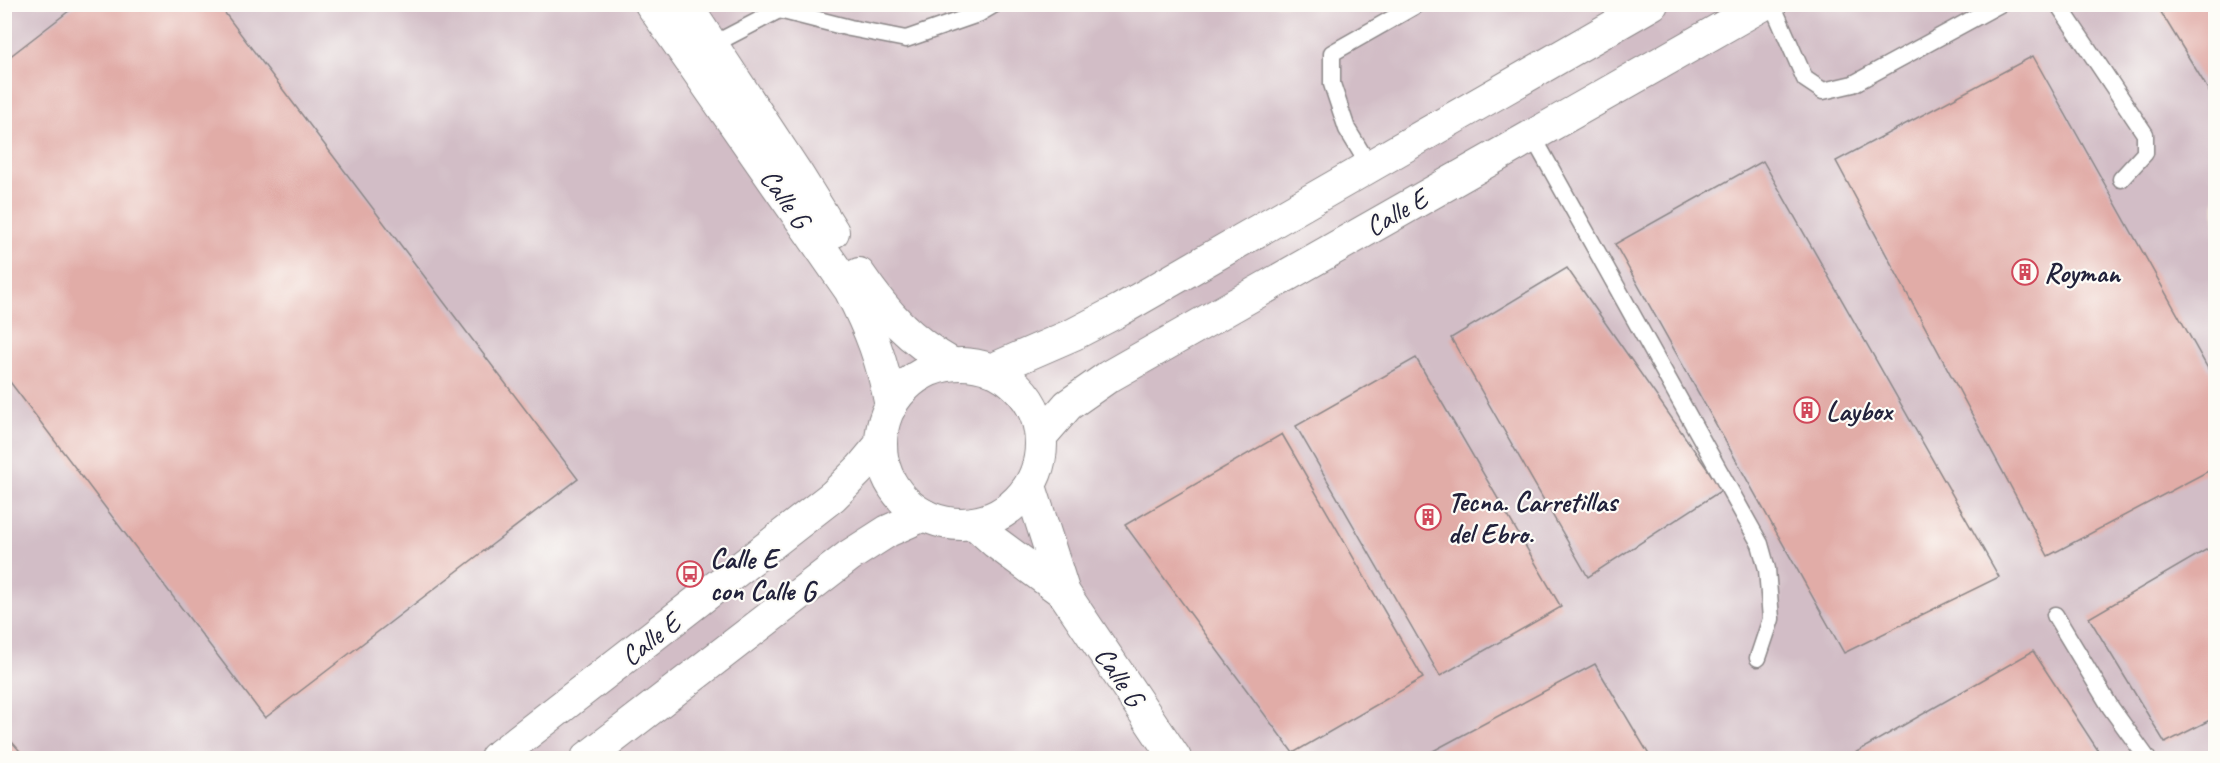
<svg xmlns="http://www.w3.org/2000/svg" width="2220" height="763" font-family="Caveat,sans-serif">
<style>
.industrial{fill:#d2bdc6}
.building{fill:#e1aca7}
.lines{fill:none;stroke-linecap:round;stroke-linejoin:round}
.service-casing{stroke:#8b8687;stroke-width:19}
.minor-casing{stroke:#8b8687;stroke-width:34}
.service{stroke:#fff;stroke-width:16}
.minor{stroke:#fff;stroke-width:32}
.labels{text-anchor:middle;stroke-width:4.5;stroke-linejoin:round;paint-order:stroke}
.street-label{font-size:28px;fill:#22223b;stroke:#fdfcf7}
.poi-label{font-size:28px;font-weight:bold;fill:#22223b;stroke:#fdfcf7;text-anchor:start}
</style>
<rect width="100%" height="100%" fill="#fdfcf7"/>
<filter id="ink" filterUnits="userSpaceOnUse"><feTurbulence type="fractalNoise" baseFrequency=".0167" numOctaves="2"/><feDisplacementMap in="SourceGraphic" scale="12" xChannelSelector="R" yChannelSelector="G"/><feConvolveMatrix kernelMatrix="1 2 1 2 8 2 1 2 1" color-interpolation-filters="sRGB"/></filter>
<filter id="wash" filterUnits="userSpaceOnUse"><feTurbulence type="fractalNoise" baseFrequency=".008" numOctaves="4" result="noise"/><feDisplacementMap in="SourceGraphic" scale="24" xChannelSelector="R" yChannelSelector="G"/><feGaussianBlur stdDeviation="1.35" result="paint"/><feColorMatrix in="noise" values="0 0 0 0 0 0 0 0 0 0 0 0 0 0 0 0 0 1.4 0 .05"/><feComposite in="paint" operator="in"/></filter>
<g filter="url(#wash)">
<rect width="100%" height="100%" fill="#f4ead3"/>
<!-- industrial -->
<rect class="industrial" x="5" y="5" width="2210" height="753"/>
<g id="blocks">
<!-- building -->
<g class="building">
<path d="M78,4H218L578,479L265,718L4,374V61Z"/>
<path d="M2156,4H2216V104L2203,81Z"/>
<path d="M2033,56L2216,383V467L2048,556L1836,161Z"/>
<path d="M1763,161L1999,577L1844,653L1615,244Z"/>
<path d="M1567,268L1722,490L1588,577L1451,338Z"/>
<path d="M1416,358L1561,607L1440,676L1296,426Z"/>
<path d="M1282,434L1423,678L1293,753L1125,525Z"/>
<path d="M2216,544V717L2165,743L2089,618Z"/>
<path d="M2033,651L2103,758H1846Z"/>
<path d="M1595,664L1651,758H1420Z"/>
<path d="M5,734L26,758H5Z"/>
</g>
</g>
</g>
<g filter="url(#ink)">
<use href="#blocks" fill-opacity="0" stroke="#8b8687" stroke-width="1.5"/>
<g class="lines">
<!-- service casing -->
<g class="service-casing">
<g id="service">
<path d="M1772,4L1805,79L1823,91L1853,84L2000,4"/>
<path d="M2058,4L2145,134V153L2121,179"/>
<path d="M779,10L850,28L906,39L978,14L995,4"/>
<path d="M712,45L779,10V4"/>
<path d="M1532,135L1760,544L1767,569L1771,619L1758,658"/>
<path d="M1370,167L1347,129L1332,84V53L1418,4"/>
<path d="M2055,615L2111,708L2147,758"/>
</g>
</g>
<!-- minor casing -->
<g class="minor-casing">
<g id="minor">
<path d="M651,4L850,290C871,331 882,360 891,406"/>
<path d="M685,4L797,174L833,232"/>
<path d="M859,274C887,315 909,339 952,364"/>
<circle cx="961" cy="444" r="80"/>
<path d="M991,370L1074,334L1120,310L1652,4"/>
<path d="M1041,436L1068,405L1108,377L1764,4"/>
<path d="M1030,486L1064,593L1175,758"/>
<path d="M974,523L995,542L1064,593"/>
<path d="M496,758L833,496L861,468L881,444"/>
<path d="M587,758L849,556L888,531L924,515"/>
</g>
</g>
<!-- service -->
<use href="#service" class="service"/>
<!-- minor -->
<use href="#minor" class="minor"/>
</g>
</g>
<!-- icons -->
<defs>
<g id="building-ring" transform="scale(1.35)"><circle r="9.5" fill="#fdfcf7" stroke="#d1495b" stroke-width="1.5"/><path d="M-4-6H4V6H1V3H-1V6H-4ZM-2.5-4.3h1.7v1.8h-1.7ZM.8-4.3h1.7v1.8H.8ZM-2.5-1h1.7V.8h-1.7ZM.8-1h1.7V.8H.8Z" fill="#d1495b"/></g>
<g id="bus-ring" transform="scale(1.35)"><circle r="9.5" fill="#fdfcf7" stroke="#d1495b" stroke-width="1.5"/><path d="M-5-6H5V4H4V6H2V4H-2V6H-4V4H-5ZM-3.5-4V0h7V-4ZM-3.5 1.2v1.5H-2V1.2ZM2 1.2v1.5H3.5V1.2Z" fill="#d1495b"/></g>
</defs>
<g fill-rule="evenodd">
<use href="#building-ring" x="2025" y="272"/>
<use href="#building-ring" x="1807" y="410"/>
<use href="#building-ring" x="1428" y="517"/>
<use href="#bus-ring" x="690" y="574"/>
</g>
<g class="labels">
<!-- street labels -->
<g class="street-label">
<text transform="translate(786 198) rotate(55)" y="10">Calle G</text>
<text transform="translate(1396 212) rotate(-30)" y="10">Calle E</text>
<text transform="translate(650 639) rotate(-38)" y="10">Calle E</text>
<text transform="translate(1120 676) rotate(56)" y="10">Calle G</text>
</g>
<!-- poi labels -->
<g class="poi-label">
<text x="2044" y="282">Royman</text>
<text x="1826" y="420">Laybox</text>
<text x="1448" y="511">Tecna. Carretillas<tspan x="1448" dy="32">del Ebro.</tspan></text>
<text x="710" y="568">Calle E<tspan x="710" dy="32">con Calle G</tspan></text>
</g>
</g>
<!-- margin -->
<rect width="2220" height="763" fill="none" stroke="#fdfcf7" stroke-width="24"/>
</svg>
